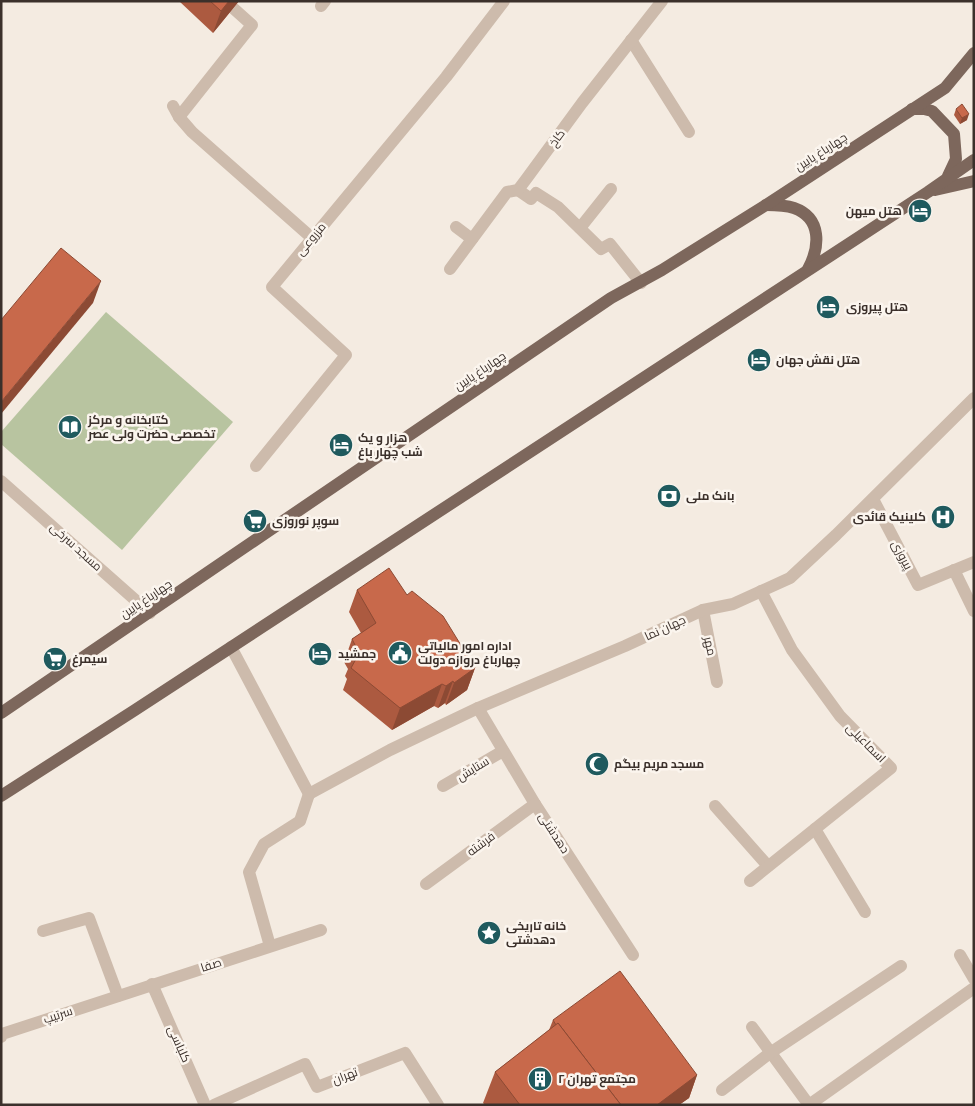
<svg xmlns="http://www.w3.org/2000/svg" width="975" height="1106" font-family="'Archivo Narrow',Cairo,sans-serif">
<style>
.green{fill:#b8c4a0}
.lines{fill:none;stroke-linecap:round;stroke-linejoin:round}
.minor{stroke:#cdbbac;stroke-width:12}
.major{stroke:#7d675c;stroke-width:12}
.wall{fill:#ac5a40}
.shaded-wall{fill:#8c4a34}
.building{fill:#c8694b;stroke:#8c4a34}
.labels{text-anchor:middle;stroke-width:5;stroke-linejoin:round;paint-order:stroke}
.street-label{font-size:12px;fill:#3b302b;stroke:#fbf5ee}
.poi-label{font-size:12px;font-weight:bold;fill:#3b302b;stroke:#fbf5ee;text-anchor:start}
</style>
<rect width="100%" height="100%" fill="#f4ebe1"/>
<!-- green -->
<path class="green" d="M106,312L233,422L122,550L1,444V432Z"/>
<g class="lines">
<!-- minor -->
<g class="minor">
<path d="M321,6L325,1"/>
<path d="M631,40L689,132"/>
<path d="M173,106L179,117L192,132L312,238"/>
<path d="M179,117L252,25L233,8"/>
<path d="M518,190L531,199L536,193L558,207L601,249L610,244L641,283"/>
<path d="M456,227L472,239"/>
<path d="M580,228L611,189"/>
<path d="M450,269L507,192L518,190L527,178L582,103L662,1"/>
<path d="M256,466L346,355L272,287L446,77L504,1"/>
<path d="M1,481L150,613"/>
<path d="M873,499L918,585L974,562"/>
<path d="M954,570L974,611"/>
<path d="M703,610L717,682"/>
<path d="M231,647L309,794"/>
<path d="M478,708L535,804L633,955"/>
<path d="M443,786L503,751"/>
<path d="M309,794L390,750L478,708L625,646L703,610L733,604L790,578L836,535L974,398"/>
<path d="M715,806L768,866"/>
<path d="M815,829L865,912"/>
<path d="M750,881L891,768L840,716L792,650L761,591"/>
<path d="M426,884L535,804"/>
<path d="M43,931L89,918L118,996"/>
<path d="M270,946L249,872L264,844L300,821L309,794"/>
<path d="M960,955L974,979"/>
<path d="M152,984L205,1105"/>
<path d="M752,1027L809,1105"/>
<path d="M1,1037L2,1034L321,930"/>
<path d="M722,1090L770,1053L901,966"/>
<path d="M214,1105L305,1064L317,1087L405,1053L438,1105"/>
<path d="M809,1105L974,988"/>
</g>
<!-- major -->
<g class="major">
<path d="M912,109H924L932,111L954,134L956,159L948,176"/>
<path d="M935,190L974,181"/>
<path d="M766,205C775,205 785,205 794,208C822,218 820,247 808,269"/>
<path d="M1,713L611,298L662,270L766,205L945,88L974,53"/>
<path d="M1,796L135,710L928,192L974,160"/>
</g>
</g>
<!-- wall -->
<g class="wall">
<path d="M179,1H239L213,33Z"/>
<path d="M956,109L967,120L960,124L954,115Z"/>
<path d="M357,590L407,595L475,668L467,690L446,705L445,703L438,708L434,706L392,730L343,690L347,679L345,676L348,669L344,662L352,639L361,633L349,612Z"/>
<path d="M553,1020L697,1075L689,1098L679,1105H485L483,1103L495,1072L549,1030Z"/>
</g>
<!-- shaded-wall -->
<g class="shaded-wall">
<path d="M229,1H239L213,33L221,11Z"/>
<path d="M969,114L967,120L960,124L962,118Z"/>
<path d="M101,281L93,303L1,414V402Z"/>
<path d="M475,668L467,690L446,705L454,683Z"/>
<path d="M453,681L445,703L438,708L446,686Z"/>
<path d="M442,684L434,706L392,730L400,708Z"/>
<path d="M697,1075L689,1098L679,1105H657Z"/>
</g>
<!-- building -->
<g class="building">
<path d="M210,1H229L221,11Z"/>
<path d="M962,104L969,114L962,118L956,109Z"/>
<path d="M61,248L101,281L1,402V320Z"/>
<path d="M389,568L407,595L412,591L443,616L475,668L454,683L453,681L446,686L442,684L400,708L351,668L356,659L353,654L358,651L352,639L376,623L357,590Z"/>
<path d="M620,971L697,1075L657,1105H621L558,1023L556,1025L553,1020Z"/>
<path d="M558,1023L621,1105H520L495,1072Z"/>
</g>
<!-- icons -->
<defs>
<g id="hotel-disc" transform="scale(1.25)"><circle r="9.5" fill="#1f5a5e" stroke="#fbf5ee"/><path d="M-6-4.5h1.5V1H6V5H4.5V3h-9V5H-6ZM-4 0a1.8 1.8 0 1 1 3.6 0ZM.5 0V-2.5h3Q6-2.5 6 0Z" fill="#fff"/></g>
<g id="library-disc" transform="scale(1.25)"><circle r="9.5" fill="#1f5a5e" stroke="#fbf5ee"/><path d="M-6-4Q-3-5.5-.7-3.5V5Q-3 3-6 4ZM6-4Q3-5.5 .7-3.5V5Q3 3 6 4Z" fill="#fff"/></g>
<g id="bank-disc" transform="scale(1.25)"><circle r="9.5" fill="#1f5a5e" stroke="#fbf5ee"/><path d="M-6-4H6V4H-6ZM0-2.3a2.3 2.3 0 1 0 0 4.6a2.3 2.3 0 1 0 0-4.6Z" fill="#fff"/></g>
<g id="hospital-disc" transform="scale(1.25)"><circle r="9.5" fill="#1f5a5e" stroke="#fbf5ee"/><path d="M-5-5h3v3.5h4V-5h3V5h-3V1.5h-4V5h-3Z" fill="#fff"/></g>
<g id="supermarket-disc" transform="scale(1.25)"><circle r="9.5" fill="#1f5a5e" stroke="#fbf5ee"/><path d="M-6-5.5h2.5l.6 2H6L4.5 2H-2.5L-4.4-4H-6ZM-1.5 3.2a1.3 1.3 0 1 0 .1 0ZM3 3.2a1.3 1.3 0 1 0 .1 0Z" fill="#fff"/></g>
<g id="civic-disc" transform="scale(1.25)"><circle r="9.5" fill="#1f5a5e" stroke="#fbf5ee"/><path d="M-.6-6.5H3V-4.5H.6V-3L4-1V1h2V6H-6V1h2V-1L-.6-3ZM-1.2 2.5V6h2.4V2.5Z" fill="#fff"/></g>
<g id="mosque-disc" transform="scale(1.25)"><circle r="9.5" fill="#1f5a5e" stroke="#fbf5ee"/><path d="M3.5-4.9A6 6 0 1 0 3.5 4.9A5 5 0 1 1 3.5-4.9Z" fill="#fff"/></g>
<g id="sight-disc" transform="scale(1.25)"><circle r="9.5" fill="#1f5a5e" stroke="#fbf5ee"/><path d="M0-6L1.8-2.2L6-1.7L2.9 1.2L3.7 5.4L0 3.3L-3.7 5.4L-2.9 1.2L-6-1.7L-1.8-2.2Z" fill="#fff"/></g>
<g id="building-disc" transform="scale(1.25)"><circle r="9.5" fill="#1f5a5e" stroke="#fbf5ee"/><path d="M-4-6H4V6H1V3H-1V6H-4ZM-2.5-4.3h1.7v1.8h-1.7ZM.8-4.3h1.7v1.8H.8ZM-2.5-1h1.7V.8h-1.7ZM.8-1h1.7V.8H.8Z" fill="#fff"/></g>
</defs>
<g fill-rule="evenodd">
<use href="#hotel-disc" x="920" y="211"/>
<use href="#hotel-disc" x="828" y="307"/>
<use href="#hotel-disc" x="759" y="360"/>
<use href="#library-disc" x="70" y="427"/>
<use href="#hotel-disc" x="341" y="445"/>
<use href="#bank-disc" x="669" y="496"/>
<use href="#hospital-disc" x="943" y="517"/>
<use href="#supermarket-disc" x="255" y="521"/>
<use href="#civic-disc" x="400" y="653"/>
<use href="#hotel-disc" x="320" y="654"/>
<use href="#supermarket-disc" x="55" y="659"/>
<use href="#mosque-disc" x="597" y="764"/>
<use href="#sight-disc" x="489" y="933"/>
<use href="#building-disc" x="540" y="1079"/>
</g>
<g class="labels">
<!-- street labels -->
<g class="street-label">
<text transform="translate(557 138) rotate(-54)" y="4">کاخ</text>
<text transform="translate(821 152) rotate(-33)" y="4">چهارباغ پایین</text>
<text transform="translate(311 239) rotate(-50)" y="4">مزروعی</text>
<text transform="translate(480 371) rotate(-34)" y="4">چهارباغ پایین</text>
<text transform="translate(76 547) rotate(42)" y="4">مسجد سرخی</text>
<text transform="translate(902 555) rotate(62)" y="4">پیروزی</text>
<text transform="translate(146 599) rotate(-34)" y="4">چهارباغ پایین</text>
<text transform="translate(665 628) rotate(-25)" y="4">جهان نما</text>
<text transform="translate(710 646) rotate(78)" y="4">مهر</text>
<text transform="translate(866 743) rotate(45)" y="4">اسماعیلی</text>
<text transform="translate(473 769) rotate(-31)" y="4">ستایش</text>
<text transform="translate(554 833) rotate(57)" y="4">دهدشتی</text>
<text transform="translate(481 844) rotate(-36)" y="4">فرشته</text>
<text transform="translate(211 965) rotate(-18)" y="4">صفا</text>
<text transform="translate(58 1015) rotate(-18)" y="4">سرتیپ</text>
<text transform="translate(179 1044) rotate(66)" y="4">کلباسی</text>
<text transform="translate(345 1076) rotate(-21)" y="4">تهران</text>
</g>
<!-- poi labels -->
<g class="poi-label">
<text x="902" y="215" text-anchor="end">هتل میهن</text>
<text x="846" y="311">هتل پیروزی</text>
<text x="776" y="364">هتل نقش جهان</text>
<text x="88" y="424">کتابخانه و مرکز<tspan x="88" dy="14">تخصصی حضرت ولی عصر</tspan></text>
<text x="358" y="442">هزار و یک<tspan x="358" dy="14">شب چهار باغ</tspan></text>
<text x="686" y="500">بانک ملی</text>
<text x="926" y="521" text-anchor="end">کلینیک قائدی</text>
<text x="272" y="525">سوپر نوروزی</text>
<text x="418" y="650">اداره امور مالیاتی<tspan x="418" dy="14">چهارباغ دروازه دولت</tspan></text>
<text x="338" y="658">جمشيد</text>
<text x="72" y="663">سیمرغ</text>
<text x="614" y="768">مسجد مریم بیگم</text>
<text x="506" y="930">خانه تاریخی<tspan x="506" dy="14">دهدشتی</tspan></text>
<text x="558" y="1083">مجتمع تهران ۲</text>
</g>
</g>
<!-- border -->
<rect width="975" height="1106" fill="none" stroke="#3b302b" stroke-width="5"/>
</svg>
